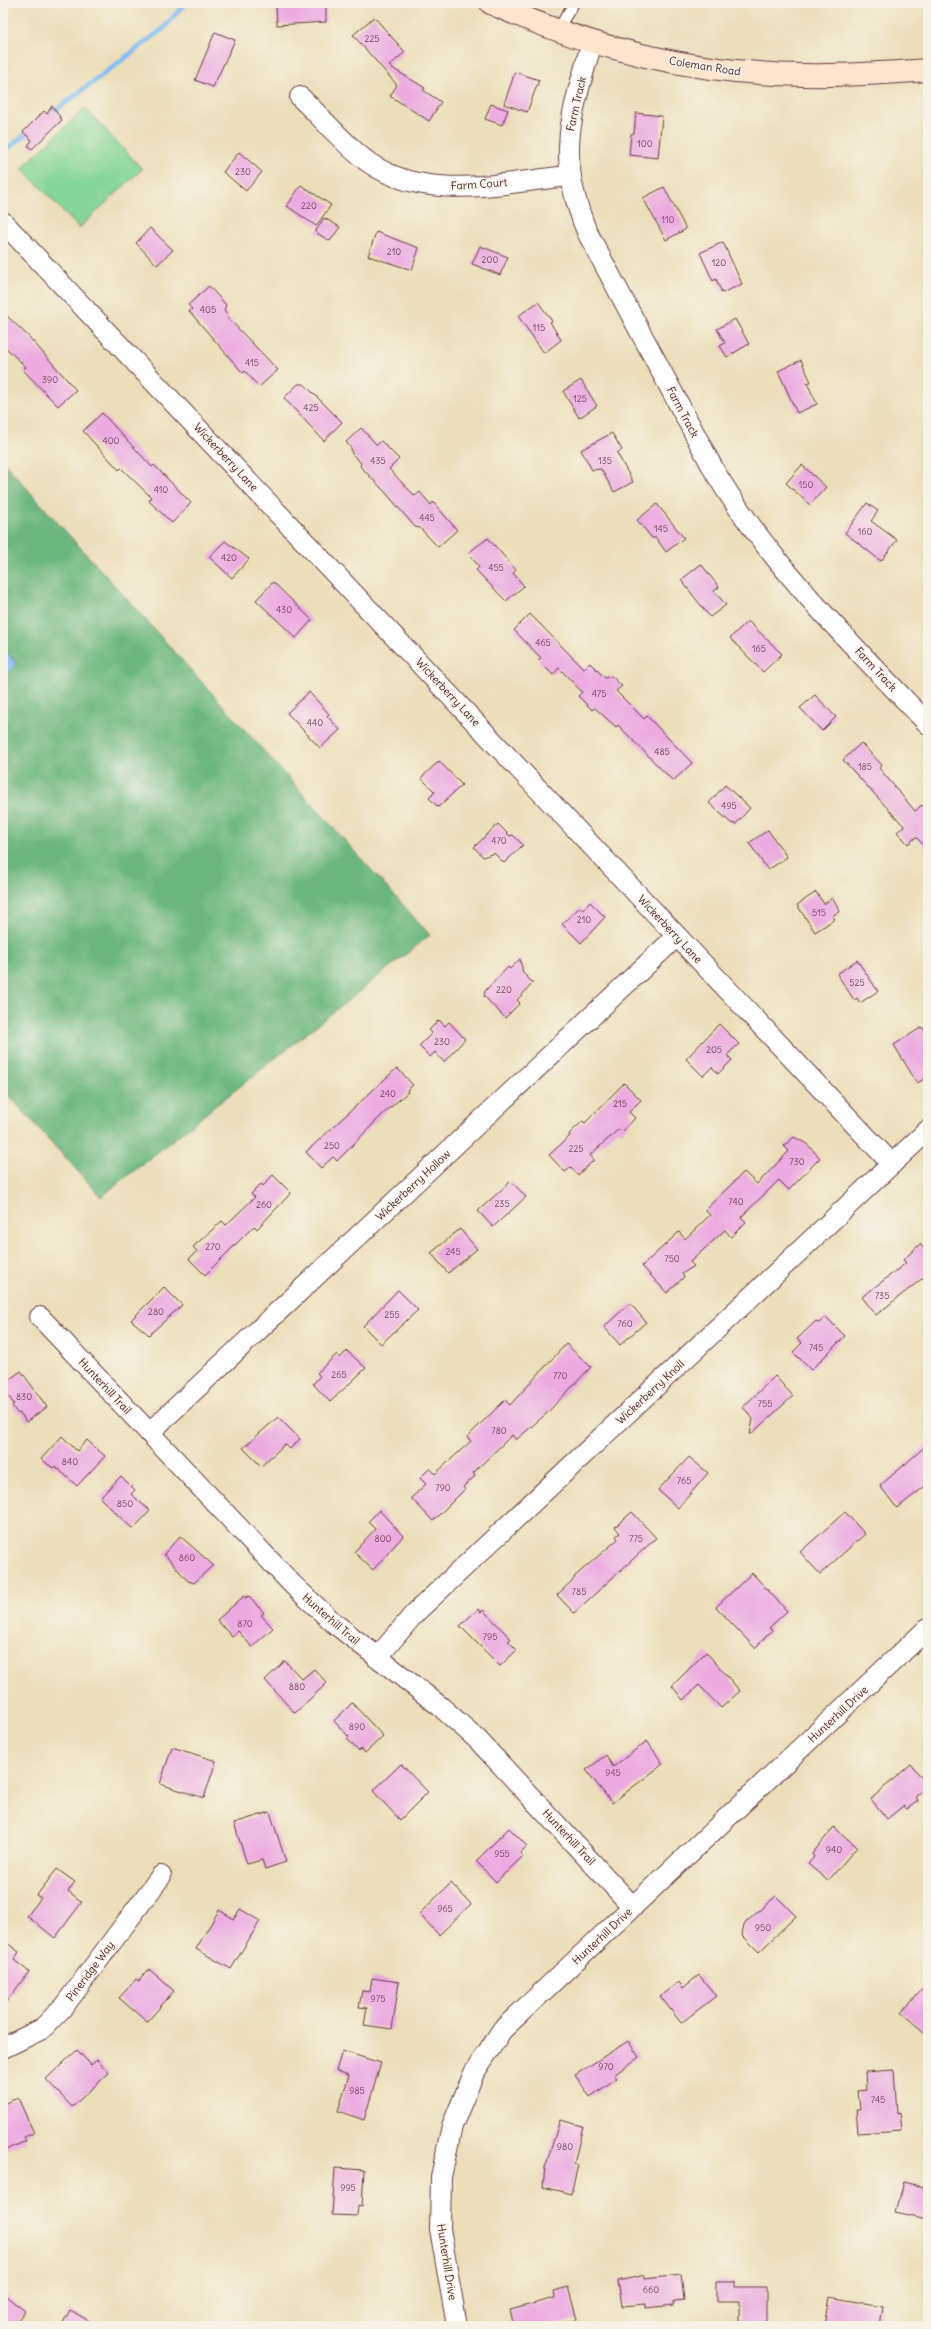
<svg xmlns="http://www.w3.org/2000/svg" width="931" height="2329" font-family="Delius,sans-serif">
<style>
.green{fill:#85d697;stroke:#687a61}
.forest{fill:#6cb780;stroke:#5b6b56}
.water{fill:#7ebbf1;stroke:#646d8e}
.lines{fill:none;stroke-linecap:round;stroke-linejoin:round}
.stream{stroke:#7ebbf1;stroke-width:5}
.building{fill:#ecaadf}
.lane-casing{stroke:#623c40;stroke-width:12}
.street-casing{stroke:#623c40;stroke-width:22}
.secondary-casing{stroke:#623c40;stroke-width:24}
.lane{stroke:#fff;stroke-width:10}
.street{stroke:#fff;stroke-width:20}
.secondary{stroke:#fbe5cf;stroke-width:22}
.labels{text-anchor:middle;stroke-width:3;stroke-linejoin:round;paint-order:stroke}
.number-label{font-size:9px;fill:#724258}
.street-label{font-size:11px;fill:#4a1f2b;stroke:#f7f3e8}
</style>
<rect width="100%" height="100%" fill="#f7f3e8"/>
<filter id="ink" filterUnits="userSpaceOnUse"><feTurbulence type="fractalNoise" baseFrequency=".025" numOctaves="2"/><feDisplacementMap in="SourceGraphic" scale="8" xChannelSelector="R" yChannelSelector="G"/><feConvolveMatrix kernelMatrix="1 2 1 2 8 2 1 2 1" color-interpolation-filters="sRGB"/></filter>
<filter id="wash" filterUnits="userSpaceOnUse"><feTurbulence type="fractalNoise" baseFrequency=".012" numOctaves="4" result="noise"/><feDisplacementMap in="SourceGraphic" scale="16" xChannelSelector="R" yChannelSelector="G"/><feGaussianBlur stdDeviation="0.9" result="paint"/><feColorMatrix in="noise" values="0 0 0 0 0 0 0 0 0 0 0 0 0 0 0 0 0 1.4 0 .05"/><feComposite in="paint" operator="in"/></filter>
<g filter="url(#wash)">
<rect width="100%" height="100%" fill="#ebdeba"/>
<!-- green -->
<path class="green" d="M85,108L142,169L79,228L22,168Z"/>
<!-- forest -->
<path class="forest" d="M3,462L430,935L101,1197L3,1089Z"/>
<!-- water -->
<path class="water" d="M3,646L16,664L3,679Z"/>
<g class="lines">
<!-- stream -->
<g class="stream">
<path d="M51,114L163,29L185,3"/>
<path d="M3,152L30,131"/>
</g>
</g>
<g id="blocks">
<!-- building -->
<g class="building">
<path d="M326,3V22L277,25L276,5Z"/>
<path d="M374,17L405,52L389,66L425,88L423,90L441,102L429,121L390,96L397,85L353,35Z"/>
<path d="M215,32L235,40L213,87L195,80Z"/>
<path d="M515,72L539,80L527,112L504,104Z"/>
<path d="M491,104L508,110L502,125L485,119Z"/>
<path d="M52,106L62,120L32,149L28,146L32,140L23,132L44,111L47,114Z"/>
<path d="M636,113L662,116L658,158L629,155L631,134L634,133Z"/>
<path d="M239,152L262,172L246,191L223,172Z"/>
<path d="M301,185L331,205L316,226L287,206Z"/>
<path d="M664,187L686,229L666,240L643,198Z"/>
<path d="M324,218L340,227L330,241L315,232Z"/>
<path d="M150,228L173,250L157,265L136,243Z"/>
<path d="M376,232L419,248L412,270L368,256Z"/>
<path d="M723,242L742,284L722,293L716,279L713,281L700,253Z"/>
<path d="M480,246L508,257L500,275L472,264Z"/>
<path d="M209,286L226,305L224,310L228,315L227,317L278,370L259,387L245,371L243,373L189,311L192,309L188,305Z"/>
<path d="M538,302L552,321L550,322L561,340L544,353L518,316Z"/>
<path d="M3,312L29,337L76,390L58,406L23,370L26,367L3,345Z"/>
<path d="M735,319L749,344L727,357L720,346L725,343L717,329Z"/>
<path d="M801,360L811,382L807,383L817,404L797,413L778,371Z"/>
<path d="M581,380L597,406L579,418L563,391Z"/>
<path d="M298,384H304L342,422L324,441L284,398Z"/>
<path d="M102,413L152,467L154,465L191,503L172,523L149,501L151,497L121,468L119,470L83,431Z"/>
<path d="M361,428L377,445L381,441L399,459L389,469L415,496L420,492L431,505L433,502L457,530L438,547L420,528L415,527L386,493L360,466L361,463L352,454L351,448L346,442Z"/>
<path d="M612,433L622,450L617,453L633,482L614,492L601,469L592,470L581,450Z"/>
<path d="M802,465L826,487L810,505L786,483Z"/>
<path d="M867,503L878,511L871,521L897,540L881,561L845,533Z"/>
<path d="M657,504L684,538L666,552L656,538H652L637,520Z"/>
<path d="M488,538L516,570L513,573L524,586L506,601L476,570L479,567L468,553Z"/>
<path d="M225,541L249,559L232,578L209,557Z"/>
<path d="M701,564L719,587L714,591L726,605L710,617L681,580Z"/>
<path d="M273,582L312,620L296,638L256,600Z"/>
<path d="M530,614L584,669L590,663L605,678L611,676L622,686L616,691L644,719L647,716L692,763L673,781L618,725L616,727L595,708L592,710L578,696L582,692L559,668L553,675L538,660L541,658L514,630Z"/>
<path d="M748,621L782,654L763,672L730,638Z"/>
<path d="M309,692L329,714L327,716L340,730L320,748L287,713Z"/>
<path d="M815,695L836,717L822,731L800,708Z"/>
<path d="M861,743L882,765L879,768L915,811L922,805L928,812V850L916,837L908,844L897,832L904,826L843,760Z"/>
<path d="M439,761L462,785L438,807L429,798L435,792L421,778Z"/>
<path d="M725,785L750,808L735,825L734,823L732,824L709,803Z"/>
<path d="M498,824L510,836L513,835L523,845L504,863L494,853L483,857L474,847Z"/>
<path d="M768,830L787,857L768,870L749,843Z"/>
<path d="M816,892L824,904L832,898L840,911L832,916L835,919L815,932L797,905Z"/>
<path d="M590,902L605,917L581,943L562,924L580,907L583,910Z"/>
<path d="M520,959L523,973L533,983L517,1000L520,1003L505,1018L484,996L485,991L508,967L510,969Z"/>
<path d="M857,960L878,991L860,1003L857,998L854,1000L837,974Z"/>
<path d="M439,1020L445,1026L449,1022L465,1039L444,1062L435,1052L430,1057L419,1046L432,1033L429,1030Z"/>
<path d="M719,1024L739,1044L727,1055L732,1060L718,1074L712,1067L703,1076L686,1059Z"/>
<path d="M922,1027L928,1036V1077L917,1083L894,1045Z"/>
<path d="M397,1068L413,1085L407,1090L408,1092L382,1115L337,1161L333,1157L321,1168L306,1152Z"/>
<path d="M624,1083L641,1100L629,1112L635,1118L622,1132L619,1129L590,1155L594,1160L578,1175L571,1167L565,1172L549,1155L570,1136L569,1134L583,1121L585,1123Z"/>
<path d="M794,1137L807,1144L820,1158L789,1190L779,1180L741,1217L746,1222L731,1237L725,1230L690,1262L694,1266L682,1274L684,1277L667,1293L642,1266L679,1232L685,1239L710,1215L705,1210L744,1172L757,1184L789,1151L784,1146Z"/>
<path d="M273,1175L291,1193L257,1229L254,1226L205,1275L189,1259L197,1251L193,1247L222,1221L226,1225L255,1197L251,1194L261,1184L263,1186Z"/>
<path d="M511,1181L526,1197L493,1227L478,1211Z"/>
<path d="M460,1229L477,1249L448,1273L431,1253Z"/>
<path d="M920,1244L928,1254V1274L876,1315L862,1297L906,1263L903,1260Z"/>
<path d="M164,1287L182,1305L149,1335L131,1320Z"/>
<path d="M398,1290L418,1310L381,1344L363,1326Z"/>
<path d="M630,1303L646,1322L620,1345L604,1327Z"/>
<path d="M826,1317L845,1336L811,1370L793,1352L802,1343L797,1339L816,1321L819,1323Z"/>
<path d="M566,1344L591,1367L546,1414L516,1440L512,1435L473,1473L475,1476L463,1487L465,1489L433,1521L411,1498L426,1484L420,1478L430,1468L435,1474L471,1441L467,1437L505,1400L510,1405Z"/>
<path d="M347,1351L366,1368L330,1402L313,1384L320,1376L317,1373L337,1354L340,1358Z"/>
<path d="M21,1371L47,1407L26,1422L21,1414L17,1413L12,1406L14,1404L3,1389V1384Z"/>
<path d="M775,1376L793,1396L750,1435L753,1419L743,1407Z"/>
<path d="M278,1417L300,1439L290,1449L285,1444L261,1466L243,1448Z"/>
<path d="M62,1436L77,1451L87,1440L105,1456L77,1486L55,1466L53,1468L41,1459Z"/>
<path d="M928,1444V1484L897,1508L880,1486Z"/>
<path d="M689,1457L708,1473L678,1508L658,1490Z"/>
<path d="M121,1476L135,1490L131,1494L150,1511L133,1529L100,1498Z"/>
<path d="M379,1510L403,1536L373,1570L354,1552L375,1529L368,1522Z"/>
<path d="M632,1512L656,1538L574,1613L557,1595L575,1578L574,1577L618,1539L616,1536L620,1533L615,1527Z"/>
<path d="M845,1512L865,1534L820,1574L800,1552Z"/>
<path d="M180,1536L213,1565L194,1583L188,1581L164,1554Z"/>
<path d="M752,1573L787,1611L769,1628L772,1630L755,1648L716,1607Z"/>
<path d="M244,1596L245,1598L249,1596L264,1613L261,1615L273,1628L252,1647L238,1631L232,1637L217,1620Z"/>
<path d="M478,1609L481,1612L483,1610L511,1639L508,1641L517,1650L500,1666L460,1626Z"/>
<path d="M706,1652L740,1691L721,1708L699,1685L683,1700L672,1686Z"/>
<path d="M285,1661L302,1679L314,1669L327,1683L295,1713L265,1680Z"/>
<path d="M352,1703L383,1736L365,1753L362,1749L358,1751L347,1739L349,1737L334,1721Z"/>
<path d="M647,1741L663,1764L612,1803L586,1770L606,1755L613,1767Z"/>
<path d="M172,1747L216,1761L204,1798L160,1784Z"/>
<path d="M401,1764L428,1792L400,1820L373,1791Z"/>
<path d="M911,1764L928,1786L916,1796L918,1801L907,1809L903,1806L887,1819L871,1799Z"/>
<path d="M270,1812L286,1862L265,1869L262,1860L247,1864L234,1823Z"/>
<path d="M834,1827L857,1847L828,1881L808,1864L814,1857L812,1854Z"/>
<path d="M509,1828L527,1846L520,1853L523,1856L496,1882L476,1861Z"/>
<path d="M57,1869L75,1882L68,1891L82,1902L55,1938L27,1916L41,1898L37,1895Z"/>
<path d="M451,1883L471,1904L439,1935L419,1914Z"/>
<path d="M776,1896L796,1916L759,1952L742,1935L744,1924Z"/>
<path d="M240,1909L260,1921L231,1969L196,1949L219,1910L234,1919Z"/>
<path d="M3,1940L19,1952L14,1960L29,1972L3,2006Z"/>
<path d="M149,1969L174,1991L147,2022L119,1998L136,1979L139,1981Z"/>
<path d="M699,1975L716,1996L681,2023L660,1996L679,1982L683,1988Z"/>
<path d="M372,1978L399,1982L392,2029L364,2025L367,2008L359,2007L362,1991L370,1992Z"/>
<path d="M928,1983V2035L902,2012Z"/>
<path d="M628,2041L639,2057L614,2075L617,2078L590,2097L575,2075Z"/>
<path d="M77,2050L91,2065L97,2060L109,2073L72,2107L46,2079Z"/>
<path d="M342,2051L381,2063L364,2120L338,2111L349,2075L336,2071Z"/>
<path d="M894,2070L897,2113L900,2112L902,2130L858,2133L856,2109H860L858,2091L866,2090L865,2072Z"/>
<path d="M18,2098L34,2133L24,2137L26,2141L3,2151V2104Z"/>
<path d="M560,2120L583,2126L574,2164L578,2165L571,2194L543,2187L545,2168Z"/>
<path d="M335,2168L364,2170L362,2206L358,2205L357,2216L332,2215Z"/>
<path d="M903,2182L924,2187L923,2190L928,2191V2219L895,2212Z"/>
<path d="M681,2274L684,2300L674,2301V2305L646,2308V2304L622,2306L618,2281L645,2275V2278Z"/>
<path d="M716,2282H735V2287H766V2326H739V2302H716Z"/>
<path d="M568,2287L577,2319L552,2326H514L510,2310L555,2298L554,2291Z"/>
<path d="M3,2294L25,2311L13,2326H3Z"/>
<path d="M829,2297L882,2306L879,2326H824Z"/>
<path d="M70,2310L98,2326H61Z"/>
</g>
</g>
</g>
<g filter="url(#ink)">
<use href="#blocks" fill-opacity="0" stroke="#623c40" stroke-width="1"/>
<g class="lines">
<!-- lane casing -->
<g class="lane-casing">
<path id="lane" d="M558,29L574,3"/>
</g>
<!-- street casing -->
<g class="street-casing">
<g id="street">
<path d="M592,42C571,118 555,154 587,232L715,472C772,567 852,644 928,724"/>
<path d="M300,97C320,116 338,137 359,155C417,205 500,183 569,176"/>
<path d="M3,222L892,1164"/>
<path d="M40,1317L293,1585L334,1623L441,1707L477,1739L633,1907"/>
<path d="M149,1433L677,936"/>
<path d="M377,1658L414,1614L928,1130"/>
<path d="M3,2048L42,2029L64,2006L161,1876"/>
<path d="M457,2326L440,2229L441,2177L452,2126L474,2073L502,2030L928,1628"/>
</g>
</g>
<!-- secondary casing -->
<g class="secondary-casing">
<path id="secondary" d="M491,3C588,48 696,74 804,75C845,76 887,73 928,70"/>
</g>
<!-- lane -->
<use href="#lane" class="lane"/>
<!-- street -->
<use href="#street" class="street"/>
<!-- secondary -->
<use href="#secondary" class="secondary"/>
</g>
</g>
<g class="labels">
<!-- number labels -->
<g class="number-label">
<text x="372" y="42">225</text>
<text x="645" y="147">100</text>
<text x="243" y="175">230</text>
<text x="309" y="209">220</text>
<text x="668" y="223">110</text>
<text x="394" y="255">210</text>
<text x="490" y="263">200</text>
<text x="719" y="266">120</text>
<text x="208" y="313">405</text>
<text x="539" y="331">115</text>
<text x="252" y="366">415</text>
<text x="50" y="383">390</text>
<text x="580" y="402">125</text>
<text x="311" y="411">425</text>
<text x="111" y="444">400</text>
<text x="378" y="464">435</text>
<text x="605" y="464">135</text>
<text x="806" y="488">150</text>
<text x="161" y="493">410</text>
<text x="427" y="521">445</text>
<text x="661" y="532">145</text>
<text x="865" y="535">160</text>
<text x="229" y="561">420</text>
<text x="496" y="571">455</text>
<text x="284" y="613">430</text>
<text x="543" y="646">465</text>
<text x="759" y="652">165</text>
<text x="599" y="697">475</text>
<text x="315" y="726">440</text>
<text x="662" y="755">485</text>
<text x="865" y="770">185</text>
<text x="729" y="809">495</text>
<text x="499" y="844">470</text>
<text x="819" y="916">515</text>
<text x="584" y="923">210</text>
<text x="857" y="986">525</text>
<text x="504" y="993">220</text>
<text x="442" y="1045">230</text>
<text x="714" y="1053">205</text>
<text x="388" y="1097">240</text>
<text x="620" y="1107">215</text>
<text x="332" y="1149">250</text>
<text x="576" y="1152">225</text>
<text x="797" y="1165">730</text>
<text x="736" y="1205">740</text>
<text x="502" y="1207">235</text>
<text x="264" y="1208">260</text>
<text x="213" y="1250">270</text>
<text x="453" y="1255">245</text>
<text x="672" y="1262">750</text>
<text x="882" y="1299">735</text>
<text x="156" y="1315">280</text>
<text x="392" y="1318">255</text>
<text x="625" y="1327">760</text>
<text x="816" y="1351">745</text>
<text x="339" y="1378">265</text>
<text x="560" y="1379">770</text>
<text x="24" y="1400">830</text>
<text x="765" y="1407">755</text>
<text x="499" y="1434">780</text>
<text x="70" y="1465">840</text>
<text x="684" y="1484">765</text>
<text x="443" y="1491">790</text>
<text x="125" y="1507">850</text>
<text x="383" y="1542">800</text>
<text x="636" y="1542">775</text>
<text x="187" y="1561">860</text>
<text x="579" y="1595">785</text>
<text x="245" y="1627">870</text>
<text x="490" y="1640">795</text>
<text x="297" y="1690">880</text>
<text x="357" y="1730">890</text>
<text x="613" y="1776">945</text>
<text x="834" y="1853">940</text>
<text x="502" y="1857">955</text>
<text x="445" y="1912">965</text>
<text x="763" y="1931">950</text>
<text x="378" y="2002">975</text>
<text x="606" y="2070">970</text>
<text x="357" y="2094">985</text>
<text x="878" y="2103">745</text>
<text x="565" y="2150">980</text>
<text x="348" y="2191">995</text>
<text x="651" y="2293">660</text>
</g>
<!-- street labels -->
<g class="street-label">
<text transform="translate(705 66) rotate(9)" y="4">Coleman Road</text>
<text transform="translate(576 104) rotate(-77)" y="4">Farm Track</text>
<text transform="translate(479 184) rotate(-4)" y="4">Farm Court</text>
<text transform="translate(683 412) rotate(62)" y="4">Farm Track</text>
<text transform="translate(226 457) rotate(47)" y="4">Wickerberry Lane</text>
<text transform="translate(876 669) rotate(47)" y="4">Farm Track</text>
<text transform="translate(448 692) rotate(47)" y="4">Wickerberry Lane</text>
<text transform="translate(670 929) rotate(47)" y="4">Wickerberry Lane</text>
<text transform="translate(413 1185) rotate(-43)" y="4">Wickerberry Hollow</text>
<text transform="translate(105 1386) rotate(47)" y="4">Hunterhill Trail</text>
<text transform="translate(650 1392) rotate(-43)" y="4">Wickerberry Knoll</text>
<text transform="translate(331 1619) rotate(41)" y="4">Hunterhill Trail</text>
<text transform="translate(838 1714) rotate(-43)" y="4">Hunterhill Drive</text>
<text transform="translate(569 1837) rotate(47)" y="4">Hunterhill Trail</text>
<text transform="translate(602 1936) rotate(-43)" y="4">Hunterhill Drive</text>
<text transform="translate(90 1971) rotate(-53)" y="4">Pineridge Way</text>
<text transform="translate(447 2262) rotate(81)" y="4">Hunterhill Drive</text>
</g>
</g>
<!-- margin -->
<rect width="931" height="2329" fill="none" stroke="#f7f3e8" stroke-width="16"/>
</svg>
